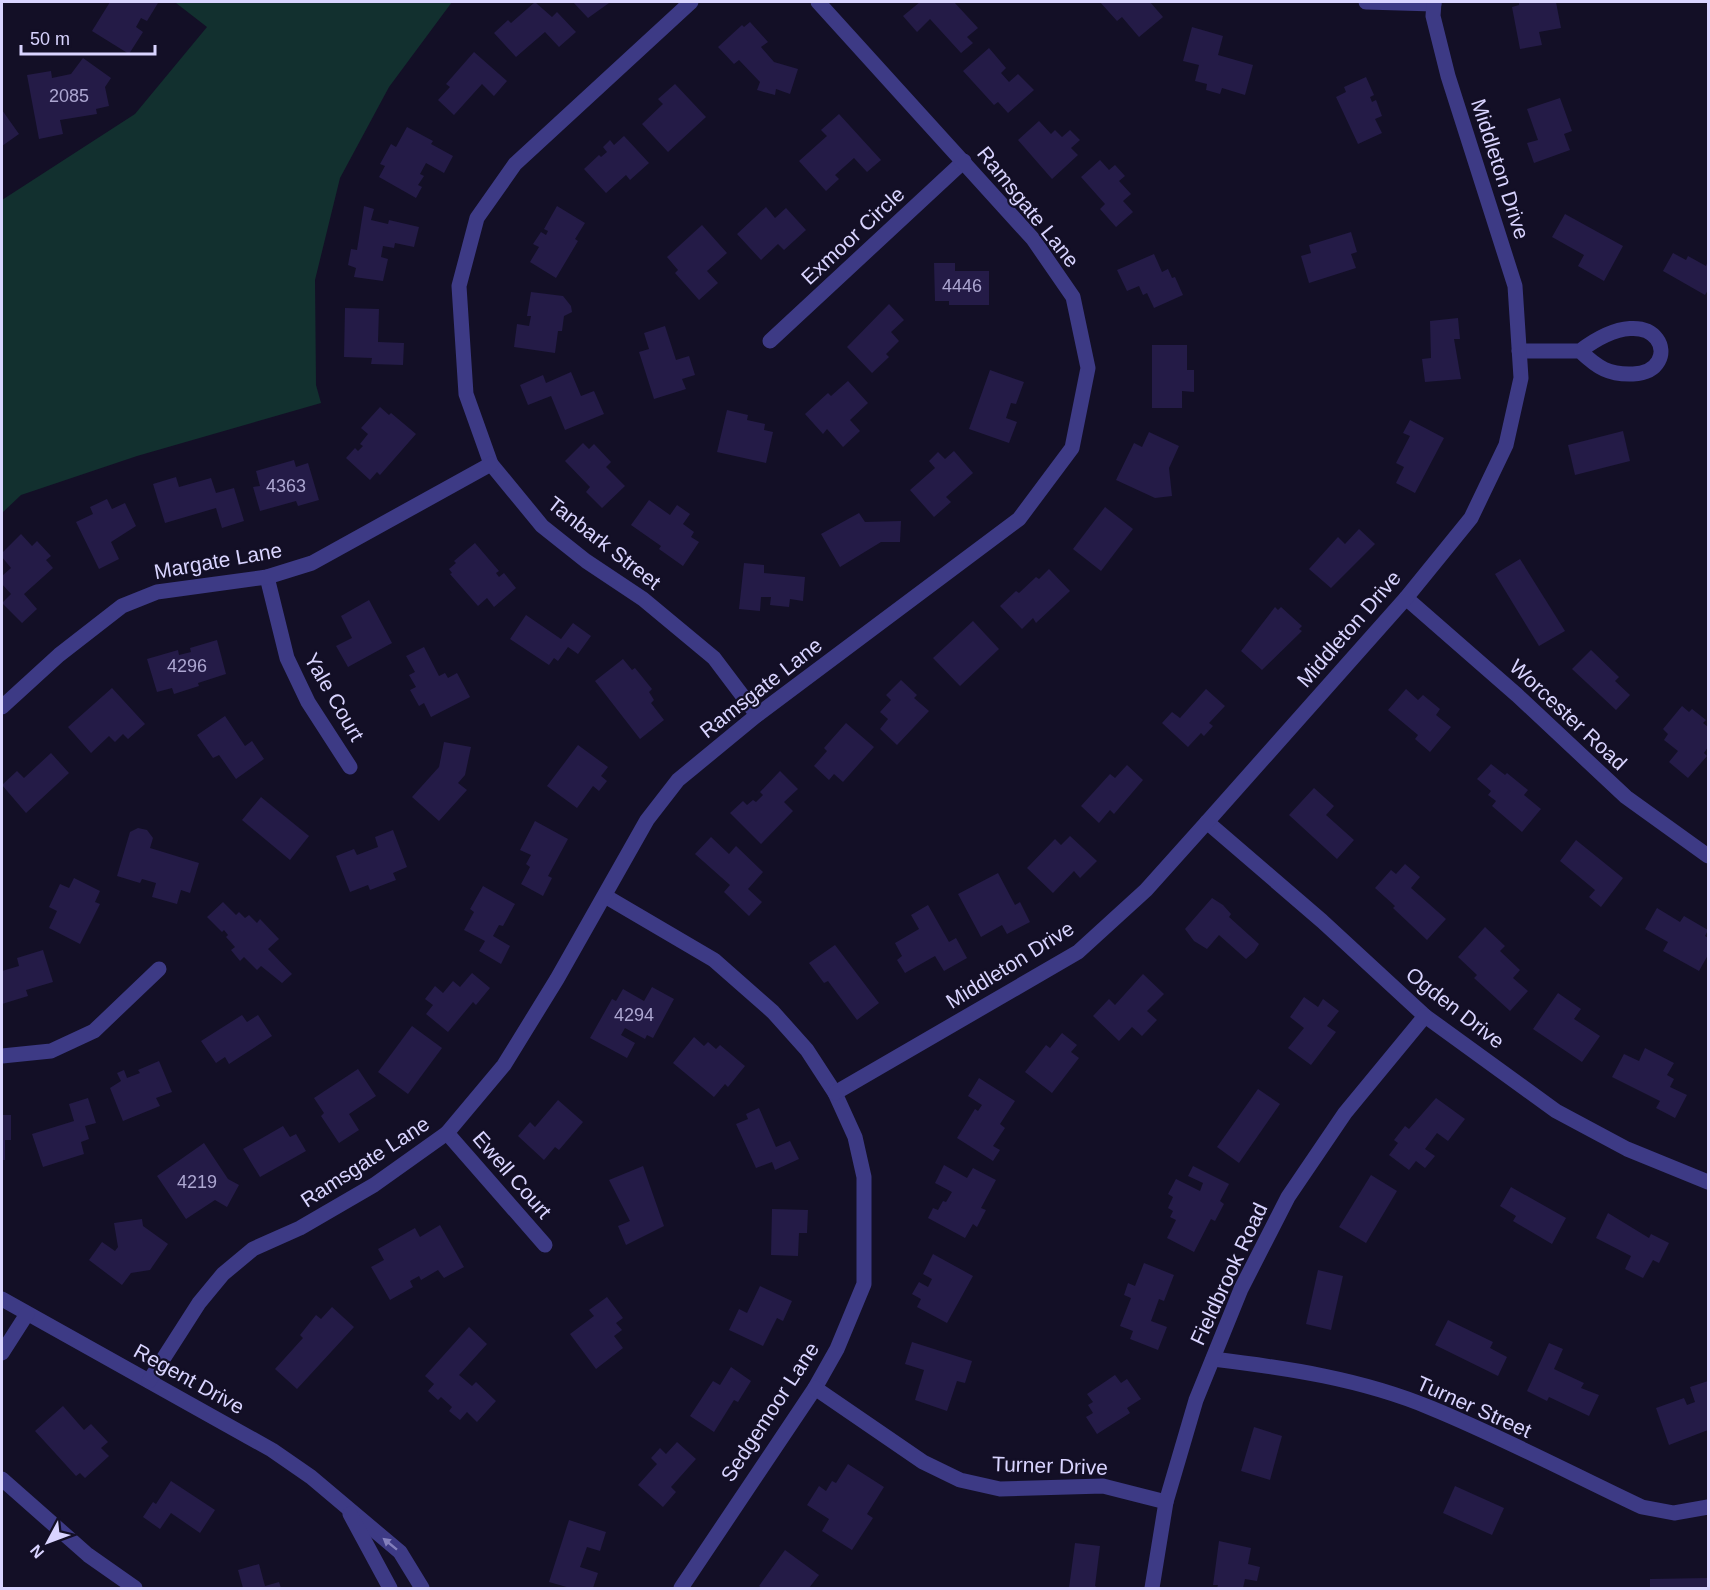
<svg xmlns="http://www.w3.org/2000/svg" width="1710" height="1590" font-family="Helvetica,sans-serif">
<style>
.green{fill:#12302f}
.building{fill:#241b47}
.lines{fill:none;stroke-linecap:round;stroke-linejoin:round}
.minor{stroke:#3d3a85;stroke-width:15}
.oneway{fill:#837fbc}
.labels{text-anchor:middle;stroke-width:4.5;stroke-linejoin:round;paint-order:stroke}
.number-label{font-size:18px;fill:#aca6d1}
.street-label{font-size:21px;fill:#d9d4ff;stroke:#130f26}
</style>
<rect width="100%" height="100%" fill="#130f26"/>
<!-- green -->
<path class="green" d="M178,2H452L389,87L340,178L315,280L316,385L321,403L137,456L21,495L2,513V200L135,114L207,27L176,3Z"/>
<!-- building -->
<g class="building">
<path d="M110,2L158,3L147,21L141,18L136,27L143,32L129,54L92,31Z"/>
<path d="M535,2L552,17L557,12L576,32L559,47L545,32L516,57L494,33L508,20L511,23Z"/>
<path d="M573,2H607L609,3L588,18Z"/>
<path d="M920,2H954L978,28L967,37L973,43L961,53L930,19L917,32L903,16Z"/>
<path d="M1100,2H1150L1163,17L1139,37L1122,17L1117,21Z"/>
<path d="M1519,2H1556L1561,28L1539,32L1542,45L1520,49L1512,7L1519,5Z"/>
<path d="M750,22L768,42L761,47L774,62L798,69L790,94L776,89L775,95L757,90L760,82L739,60L734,64L718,47L742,25L744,27Z"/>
<path d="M1192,27L1223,36L1218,55L1253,65L1245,95L1222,88L1220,94L1206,90L1207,84L1195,81L1199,65L1183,61Z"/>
<path d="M989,48L1006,68L1001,73L1009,82L1018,74L1034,90L1008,113L998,102L994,105L963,71Z"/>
<path d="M474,52L507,81L494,96L482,84L454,115L438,100L450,87L446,84Z"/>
<path d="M83,58L111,78L105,87L109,106L96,109L97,114L60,120L63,134L39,139L27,75L51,71L52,78L71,74Z"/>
<path d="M1366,77L1374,95L1370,97L1372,102L1376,100L1382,116L1375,119L1382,133L1358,144L1336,97L1346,92L1344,87Z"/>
<path d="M675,84L706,117L668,152L642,124L663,104L658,99Z"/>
<path d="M1560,98L1572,131L1564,134L1570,150L1534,163L1527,143L1538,140L1527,109Z"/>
<path d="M2,110L19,134L2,146Z"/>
<path d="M839,114L881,160L867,172L854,158L835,175L839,179L826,191L799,161L827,136L821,130Z"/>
<path d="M1039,121L1051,134L1055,130L1062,137L1070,130L1080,140L1071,148L1078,155L1052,179L1018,140Z"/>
<path d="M407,127L433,141L431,144L453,156L444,173L426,163L420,174L424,176L418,185L422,187L416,198L379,177L385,166L380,164L391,144L396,147Z"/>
<path d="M624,136L649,163L630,180L626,175L606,193L584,169L599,155L601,157L607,152L603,147L610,140L614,145Z"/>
<path d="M1100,160L1109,170L1115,165L1125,176L1119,181L1131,194L1123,201L1133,212L1116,227L1100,209L1105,204L1081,177Z"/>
<path d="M364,206L374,209L371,220L388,224L389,220L419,227L414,247L395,243L394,248L383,246L381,257L388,259L383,281L354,277L356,268L348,265L351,249L357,250Z"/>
<path d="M557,206L585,223L575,239L578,241L556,278L530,262L539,247L533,244L541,232L546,235L548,231L544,229Z"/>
<path d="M766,207L775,218L786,208L806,230L784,250L778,244L761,260L737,234Z"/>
<path d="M1565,214L1623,246L1604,281L1578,266L1584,255L1552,237Z"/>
<path d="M702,225L727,253L707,271L718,283L699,300L675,273L678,270L667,257Z"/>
<path d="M1351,232L1357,252L1351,254L1356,268L1309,283L1301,256L1311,253L1309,245Z"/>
<path d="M1673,253L1686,260L1688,256L1706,266L1708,261V290L1705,295L1663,271Z"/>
<path d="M1154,254L1162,272L1168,269L1172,278L1175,277L1183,295L1154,308L1147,293L1143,295L1139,286L1127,291L1117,270Z"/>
<path d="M934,263H955V271H989V305H949V301H935Z"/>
<path d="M531,292L563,296L571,306L572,312L564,316L562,331H558L555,353L514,347L517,324L529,326L531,316H527Z"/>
<path d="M889,304L904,320L891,332L899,341L886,354L889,357L872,373L847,347Z"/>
<path d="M345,308L379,309L378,342L404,343L403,365L371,364L372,358L344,357Z"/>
<path d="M1458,318L1460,339H1454L1461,379L1425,382L1422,359L1431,358L1430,321Z"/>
<path d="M665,326L676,360L689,356L695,375L682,379L686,389L654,399L639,352L649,349L644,333Z"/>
<path d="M1152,345H1187V370H1194V392L1182,391V408H1152Z"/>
<path d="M990,370L1024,382L1016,404L1011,403L1006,418L1017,422L1009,443L969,429Z"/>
<path d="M571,372L581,396L594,391L604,414L565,430L551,396L528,405L520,385L543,375L546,383Z"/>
<path d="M848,381L868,403L850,420L860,431L843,447L827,429L823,434L805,414L828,393L831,396Z"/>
<path d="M380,407L389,415L391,413L416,434L380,475L377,472L370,480L346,458L355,448L358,451L363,446L360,444L368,434L361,428Z"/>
<path d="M727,410L748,415L747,420L765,424L764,430L773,432L766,463L717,452Z"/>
<path d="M1410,420L1444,438L1415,493L1396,483L1404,467L1396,463L1410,436L1403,433Z"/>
<path d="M1623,431L1630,461L1575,475L1568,445Z"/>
<path d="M1149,432L1179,446L1169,468L1172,496L1155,498L1116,480L1134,443L1142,447Z"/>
<path d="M583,443L589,449L594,444L611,462L606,467L625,486L602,508L586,492L590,487L565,461Z"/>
<path d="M954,451L973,473L946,497L951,502L934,517L910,490L935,468L929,461L938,452L945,459Z"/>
<path d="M294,460L296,467L308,463L319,500L298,506L296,501L260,511L253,487L260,486L256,471Z"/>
<path d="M176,477L179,487L211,478L216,493L234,488L244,521L222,528L216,508L165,523L153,484Z"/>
<path d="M107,499L112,509L125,503L136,526L111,542L119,559L99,569L76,522L93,514L90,507Z"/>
<path d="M649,500L670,515L677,505L690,514L683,524L694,532L691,537L699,542L683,566L659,549L661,546L631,525Z"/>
<path d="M1105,507L1133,529L1101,571L1073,549Z"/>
<path d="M859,513L865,522L901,521L900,542H881L840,567L821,534Z"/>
<path d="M1359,529L1375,544L1331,588L1309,569L1338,537L1345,544Z"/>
<path d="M21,534L32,546L37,541L51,556L46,560L53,568L24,594L37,609L22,623L2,603L11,594L2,584V576L11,568L2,557V553Z"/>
<path d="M475,543L499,571L496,573L499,577L504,573L516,588L494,607L487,598L478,606L450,574L452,573L449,569L456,563L454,561Z"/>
<path d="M1520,559L1565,631L1539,646L1495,574Z"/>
<path d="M744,563L764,565V573L805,577L803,601L790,599L789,607L770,605L771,597H761L760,611L739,609Z"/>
<path d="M1049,569L1070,591L1036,623L1033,618L1022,629L1000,606L1016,591L1019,593L1036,577L1039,579Z"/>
<path d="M369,600L392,643L348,667L336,646L352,638L341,616Z"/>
<path d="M1275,607L1278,610L1281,607L1302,626L1299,629L1302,631L1262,670L1241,651Z"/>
<path d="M526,615L561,639L573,623L591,636L578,654L568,647L558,661L554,658L549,665L510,639Z"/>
<path d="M973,621L999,649L960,686L933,658Z"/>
<path d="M217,640L226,674L198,683L199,686L174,694L172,688L157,692L147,659L178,650L179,655L191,652L190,648Z"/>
<path d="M424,647L439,676L445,673L448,678L457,673L470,697L431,717L424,703L419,706L410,690L416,687L409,675L415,672L406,656Z"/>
<path d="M1591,650L1619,677L1615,681L1630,695L1616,710L1572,669Z"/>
<path d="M623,659L632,670L635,668L652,689L649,692L654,700L651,703L664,720L640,739L595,681Z"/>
<path d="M901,680L917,695L914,698L929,711L897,745L880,729L888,719L880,712L891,700L886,695Z"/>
<path d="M112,688L145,724L128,739L123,734L115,742L109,736L91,753L68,727Z"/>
<path d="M1206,689L1225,706L1209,723L1213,726L1204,736L1201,733L1188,747L1162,723L1172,712L1180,718Z"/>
<path d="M1406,689L1418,700L1423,695L1440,709L1436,715L1451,727L1430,752L1415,739L1418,735L1388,710Z"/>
<path d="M1682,706L1689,712L1692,709L1706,720L1703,723L1708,727V747L1704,753L1707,756L1688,778L1669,762L1678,751L1664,740L1668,734L1663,729Z"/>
<path d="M225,716L245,746L252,741L264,759L236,779L219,755L213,758L197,735Z"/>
<path d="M846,723L874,747L843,782L834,774L829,780L814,766L827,751L824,748Z"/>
<path d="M444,742L471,747L465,775L458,783L467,790L439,821L412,797L439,767Z"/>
<path d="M578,745L608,767L601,776L607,781L599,791L593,786L577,808L547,786Z"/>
<path d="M51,753L69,773L26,813L2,785L17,771L24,778Z"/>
<path d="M1491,764L1505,775L1507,773L1528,790L1524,795L1541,809L1522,832L1492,806L1496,801L1488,795L1491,791L1477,779Z"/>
<path d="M1127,765L1143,780L1114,814L1110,810L1099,823L1081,806L1110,774L1115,778Z"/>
<path d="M780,771L798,789L784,802L793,811L761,844L730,813L743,801L747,805L753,800L756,802L763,795L760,792Z"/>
<path d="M1314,788L1334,806L1326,815L1354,840L1337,859L1289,815Z"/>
<path d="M261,797L309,836L290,860L242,820Z"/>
<path d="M535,821L568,839L548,876L552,878L543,896L521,884L530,867L526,864L531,855L520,850Z"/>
<path d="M138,828L147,830L153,838L150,848L199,863L190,893L181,890L177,904L152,897L156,883L142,879L140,883L117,876L130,832Z"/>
<path d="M393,830L407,867L393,873L396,880L370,890L368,885L350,892L336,856L354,849L357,855L378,847L375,837Z"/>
<path d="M1070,836L1097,861L1080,878L1074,871L1053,893L1027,868L1055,839L1061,845Z"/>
<path d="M711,837L729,854L736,846L763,872L748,889L762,902L749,916L724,892L730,885L695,854Z"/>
<path d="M1576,840L1623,878L1601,907L1589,897L1595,890L1560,861Z"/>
<path d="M1405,864L1420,877L1411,888L1446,919L1427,940L1393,908L1395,906L1375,888L1391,870L1396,874Z"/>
<path d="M998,873L1015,905L1020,902L1030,922L1007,934L1002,925L981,937L958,894Z"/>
<path d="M74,878L100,891L95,902L100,904L80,944L49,928L57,911L49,907L60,884L69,888Z"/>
<path d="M483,886L515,904L503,926L499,925L493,936L510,946L501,964L479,951L485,941L464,930L474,912L470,909Z"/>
<path d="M1212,898L1223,905L1231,914L1229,917L1259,944L1254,952L1246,959L1219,935L1207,949L1194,941L1185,929Z"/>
<path d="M223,902L236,915L239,912L245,918L249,915L257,923L260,919L279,939L268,949L292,974L282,983L261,966L257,970L244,957L240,961L231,950L235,947L226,937L228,935L224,930L222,932L207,917Z"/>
<path d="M928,905L949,942L956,938L967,958L944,971L935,956L905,973L897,960L902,956L895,943L919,929L911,915Z"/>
<path d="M1657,908L1680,922L1684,916L1708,930L1705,936L1708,938V955L1699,971L1663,951L1668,942L1645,929Z"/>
<path d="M1485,927L1505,946L1500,951L1520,970L1513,978L1528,991L1510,1011L1474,978L1477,975L1458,957Z"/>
<path d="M835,945L879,1003L857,1020L828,981L824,983L809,963Z"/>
<path d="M43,950L53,982L26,990L28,996L2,1004V971L19,966L17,958Z"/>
<path d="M472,973L490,988L476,1005L473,1002L448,1032L426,1014L433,1005L425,999L435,986L443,993L453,981L460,987Z"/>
<path d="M1143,974L1164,994L1147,1011L1157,1020L1142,1036L1132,1027L1119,1041L1093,1016L1109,999L1115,1005Z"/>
<path d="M652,987L674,999L653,1038L647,1035L645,1039L625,1028L621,1035L635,1043L627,1058L590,1038L612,999L616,1001L623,989L644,1001Z"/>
<path d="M1558,993L1581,1009L1574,1019L1600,1036L1582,1062L1533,1029Z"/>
<path d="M1304,997L1318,1007L1323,999L1339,1011L1327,1026L1336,1032L1311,1065L1288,1048L1304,1028L1290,1017Z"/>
<path d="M242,1015L247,1022L258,1015L272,1036L229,1064L225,1057L216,1063L201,1041Z"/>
<path d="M412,1026L442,1048L408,1094L378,1072Z"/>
<path d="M1062,1033L1077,1045L1071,1052L1079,1058L1052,1093L1025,1072L1046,1045L1050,1048Z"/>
<path d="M694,1037L704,1046L708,1042L716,1049L720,1045L745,1066L728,1087L725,1084L714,1097L673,1063Z"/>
<path d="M1645,1048L1674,1063L1667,1075L1674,1079L1670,1087L1687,1095L1675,1118L1656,1108L1660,1101L1612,1077L1624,1054L1639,1061Z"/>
<path d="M159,1061L172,1092L156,1098L160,1106L123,1121L110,1088L121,1081L117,1073L124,1070L127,1078L140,1073L138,1070Z"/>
<path d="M358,1069L376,1096L349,1114L359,1130L339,1143L321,1116L324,1113L314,1098Z"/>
<path d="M979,1078L1015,1101L1000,1124L1005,1128L993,1146L1000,1150L993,1161L957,1138L975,1109L978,1111L982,1105L968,1096Z"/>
<path d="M1258,1089L1280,1104L1239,1163L1217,1147Z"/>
<path d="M88,1098L96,1123L85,1126L89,1139L81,1142L84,1154L43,1167L32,1134L74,1121L69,1104Z"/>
<path d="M1436,1098L1465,1119L1448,1141L1437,1133L1425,1149L1435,1156L1425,1168L1416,1161L1409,1170L1389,1155L1398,1143L1394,1140L1405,1126L1409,1129Z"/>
<path d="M558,1100L583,1122L559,1150L555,1147L544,1160L518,1136L530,1122L535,1127Z"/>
<path d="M759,1108L776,1147L790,1141L799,1159L775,1170L772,1162L756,1168L736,1124L748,1119L746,1114Z"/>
<path d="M2,1115H11V1140H5V1160H2Z"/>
<path d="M283,1126L290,1137L296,1134L306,1151L260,1177L243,1149Z"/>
<path d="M204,1143L228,1179L239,1185L227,1207L215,1200L186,1219L157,1176Z"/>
<path d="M944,1165L967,1178L973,1168L996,1180L981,1208L986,1210L977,1227L973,1224L965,1238L928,1218L933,1208L938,1210L943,1201L946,1202L952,1192L935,1183Z"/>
<path d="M643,1166L664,1226L626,1245L618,1226L630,1221L609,1180Z"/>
<path d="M1193,1166L1229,1184L1220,1201L1224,1204L1215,1221L1211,1219L1194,1252L1167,1238L1176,1220L1170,1217L1173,1211L1168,1208L1173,1197L1168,1194L1176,1179L1200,1191L1203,1183L1188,1176Z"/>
<path d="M1371,1175L1397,1191L1366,1243L1339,1227Z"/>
<path d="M1511,1187L1566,1218L1552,1244L1513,1221L1516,1216L1500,1206Z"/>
<path d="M772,1209L808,1210L807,1233H799L798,1256L771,1255Z"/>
<path d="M1608,1213L1649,1238L1651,1234L1669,1243L1659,1263L1653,1260L1643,1278L1625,1269L1631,1256L1596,1238Z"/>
<path d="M142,1219L143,1226L168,1244L150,1270L131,1273L122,1285L89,1260L102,1242L115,1251L118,1247L114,1223Z"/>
<path d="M440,1225L464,1267L444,1278L438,1270L421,1280L419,1276L410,1281L413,1287L390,1300L371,1267L384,1260L378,1249L415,1228L420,1237Z"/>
<path d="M933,1254L973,1276L947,1323L917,1307L921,1299L912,1294L919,1282L928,1287L932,1279L923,1274Z"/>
<path d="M1144,1263L1174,1275L1164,1301L1159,1299L1151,1321L1167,1327L1158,1350L1130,1339L1133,1331L1120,1326L1131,1298L1124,1295L1128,1283L1135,1286Z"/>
<path d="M1318,1270L1343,1276L1331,1330L1306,1324Z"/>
<path d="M760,1286L792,1301L783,1321L777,1318L763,1346L729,1330L739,1309L747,1313Z"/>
<path d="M607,1297L623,1318L616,1323L622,1330L614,1336L623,1348L596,1369L570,1334L594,1316L589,1310Z"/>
<path d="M332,1307L354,1327L297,1389L275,1369L303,1338L300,1335L316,1315L321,1319Z"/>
<path d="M1448,1320L1493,1342L1490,1348L1507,1357L1498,1376L1435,1345Z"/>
<path d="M469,1327L487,1344L459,1375L472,1386L476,1382L496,1401L477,1422L467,1412L460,1420L449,1411L452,1407L441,1397L438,1400L428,1391L434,1384L425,1376Z"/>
<path d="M912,1342L972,1361L965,1383L957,1381L947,1411L915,1400L924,1370L905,1364Z"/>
<path d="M1549,1343L1563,1349L1554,1369L1584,1383L1581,1388L1599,1395L1589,1416L1549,1397L1547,1401L1527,1391Z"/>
<path d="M731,1367L751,1381L738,1402L734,1400L714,1432L690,1416L713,1381L720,1385Z"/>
<path d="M1115,1375L1121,1383L1127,1379L1141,1399L1127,1408L1130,1413L1097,1434L1086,1417L1093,1413L1088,1405L1093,1402L1087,1394Z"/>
<path d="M1708,1381V1430L1669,1445L1656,1408L1684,1398L1687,1405L1695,1402L1690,1387Z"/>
<path d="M63,1406L84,1430L91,1424L108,1442L101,1448L109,1456L85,1478L80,1473L76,1476L35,1431Z"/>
<path d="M1254,1427L1282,1436L1270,1480L1241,1471Z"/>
<path d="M677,1442L696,1459L671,1487L676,1492L663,1507L638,1485L657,1464L651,1458L660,1448L666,1454Z"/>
<path d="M848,1464L884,1487L867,1514L873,1518L852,1550L822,1531L829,1519L807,1505L819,1486L826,1491L832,1481L836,1483Z"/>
<path d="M171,1481L215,1510L200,1533L171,1513L160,1529L143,1517L153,1502L156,1504Z"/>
<path d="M1455,1486L1504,1508L1492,1535L1443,1513Z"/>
<path d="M569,1520L606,1532L600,1551L587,1547L580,1567L598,1573L593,1588H570L549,1582Z"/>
<path d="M1219,1541L1251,1548L1248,1564L1260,1567L1257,1581L1245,1579L1243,1588H1217L1218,1585H1213Z"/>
<path d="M1075,1543L1100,1546L1095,1586L1098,1588H1069Z"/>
<path d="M785,1550L819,1575L809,1588H762L759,1586Z"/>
<path d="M259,1564L265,1586L279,1582L281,1588H243L238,1570Z"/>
<path d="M1708,1578V1588H1650V1579Z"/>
</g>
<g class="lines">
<!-- minor -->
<g class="minor">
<path d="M691,2L515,164L477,218L459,286L466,394L491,464L542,526L586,561L643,599L714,658L757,715"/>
<path d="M1366,2L1434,4"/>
<path d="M770,341L964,161"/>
<path d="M1519,351H1580C1598,368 1609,375 1633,374C1686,372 1661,290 1580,351"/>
<path d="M267,577L287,658L308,702L350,767"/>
<path d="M1406,598L1517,695L1626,797L1708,856"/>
<path d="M2,707L59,655L122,606L157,592L267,577L312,563L491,464"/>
<path d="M1207,822L1322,921L1425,1016L1556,1111L1627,1149L1708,1182"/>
<path d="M605,896L714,960L773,1012L807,1050L835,1093L855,1137L864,1177V1284L837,1349L815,1388L681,1588"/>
<path d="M2,1056L51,1051L94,1031L159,969"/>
<path d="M835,1093L1078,952L1146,890L1207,822L1406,598L1471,518L1506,445L1521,378L1515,286L1448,76L1433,16L1434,2"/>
<path d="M447,1133L545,1245"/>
<path d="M2,1299L272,1450L311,1477L400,1552L422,1588"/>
<path d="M2,1353L27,1314"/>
<path d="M1213,1359C1287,1368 1362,1379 1431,1408C1502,1437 1572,1474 1642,1507L1674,1513L1708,1507"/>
<path d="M149,1381L199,1303L223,1274L253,1249L300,1228L374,1185L447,1133L504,1065L557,979L647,820L678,780L757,715L1019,519L1072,448L1088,368L1073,297L1033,239L818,2"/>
<path d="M815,1388L923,1462L960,1480L1000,1489L1103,1486L1166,1502"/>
<path d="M2,1479L88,1555L135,1588"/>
<path d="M350,1514L390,1588"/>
<path d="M1152,1588L1166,1502L1196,1400L1241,1289L1288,1197L1345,1113L1425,1016"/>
</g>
</g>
<!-- one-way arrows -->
<defs><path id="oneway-solid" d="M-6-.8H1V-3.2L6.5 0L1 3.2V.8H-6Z" transform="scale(1.5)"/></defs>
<use class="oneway" href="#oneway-solid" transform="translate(390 1544) rotate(-141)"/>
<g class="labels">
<!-- number labels -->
<g class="number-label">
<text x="69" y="102">2085</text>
<text x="962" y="292">4446</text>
<text x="286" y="492">4363</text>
<text x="187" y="672">4296</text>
<text x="634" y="1021">4294</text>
<text x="197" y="1188">4219</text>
</g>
<!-- street labels -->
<g class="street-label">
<text transform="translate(1500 169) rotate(72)" y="7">Middleton Drive</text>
<text transform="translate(1028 207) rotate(51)" y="7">Ramsgate Lane</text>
<text transform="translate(853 236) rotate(-43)" y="7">Exmoor Circle</text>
<text transform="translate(604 543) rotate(38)" y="7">Tanbark Street</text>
<text transform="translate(218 561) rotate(-10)" y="7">Margate Lane</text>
<text transform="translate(1349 629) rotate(-49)" y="7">Middleton Drive</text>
<text transform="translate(761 688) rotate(-38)" y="7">Ramsgate Lane</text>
<text transform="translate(334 697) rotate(60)" y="7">Yale Court</text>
<text transform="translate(1568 715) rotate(43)" y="7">Worcester Road</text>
<text transform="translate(1010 965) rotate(-32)" y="7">Middleton Drive</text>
<text transform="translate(1455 1008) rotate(38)" y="7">Ogden Drive</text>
<text transform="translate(365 1162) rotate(-33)" y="7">Ramsgate Lane</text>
<text transform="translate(512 1175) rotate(49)" y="7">Ewell Court</text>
<text transform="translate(1229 1274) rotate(-65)" y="7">Fieldbrook Road</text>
<text transform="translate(189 1379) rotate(29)" y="7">Regent Drive</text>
<text transform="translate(1474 1407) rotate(24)" y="7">Turner Street</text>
<text transform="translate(770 1412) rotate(-57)" y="7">Sedgemoor Lane</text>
<text transform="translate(1050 1466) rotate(2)" y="7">Turner Drive</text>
</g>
</g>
<!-- border -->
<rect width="1710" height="1590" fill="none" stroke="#d9d4ff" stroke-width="6"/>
<!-- north arrow -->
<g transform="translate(48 1542) rotate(229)" stroke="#130f26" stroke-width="4.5" paint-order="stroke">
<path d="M0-4.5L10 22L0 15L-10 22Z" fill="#d9d4ff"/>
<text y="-9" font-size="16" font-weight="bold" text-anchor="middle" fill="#d9d4ff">N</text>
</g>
<!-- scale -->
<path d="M21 45v9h134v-9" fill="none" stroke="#d9d4ff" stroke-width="3"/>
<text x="30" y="45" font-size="18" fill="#d9d4ff" stroke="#130f26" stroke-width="4.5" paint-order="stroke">50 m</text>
</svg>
